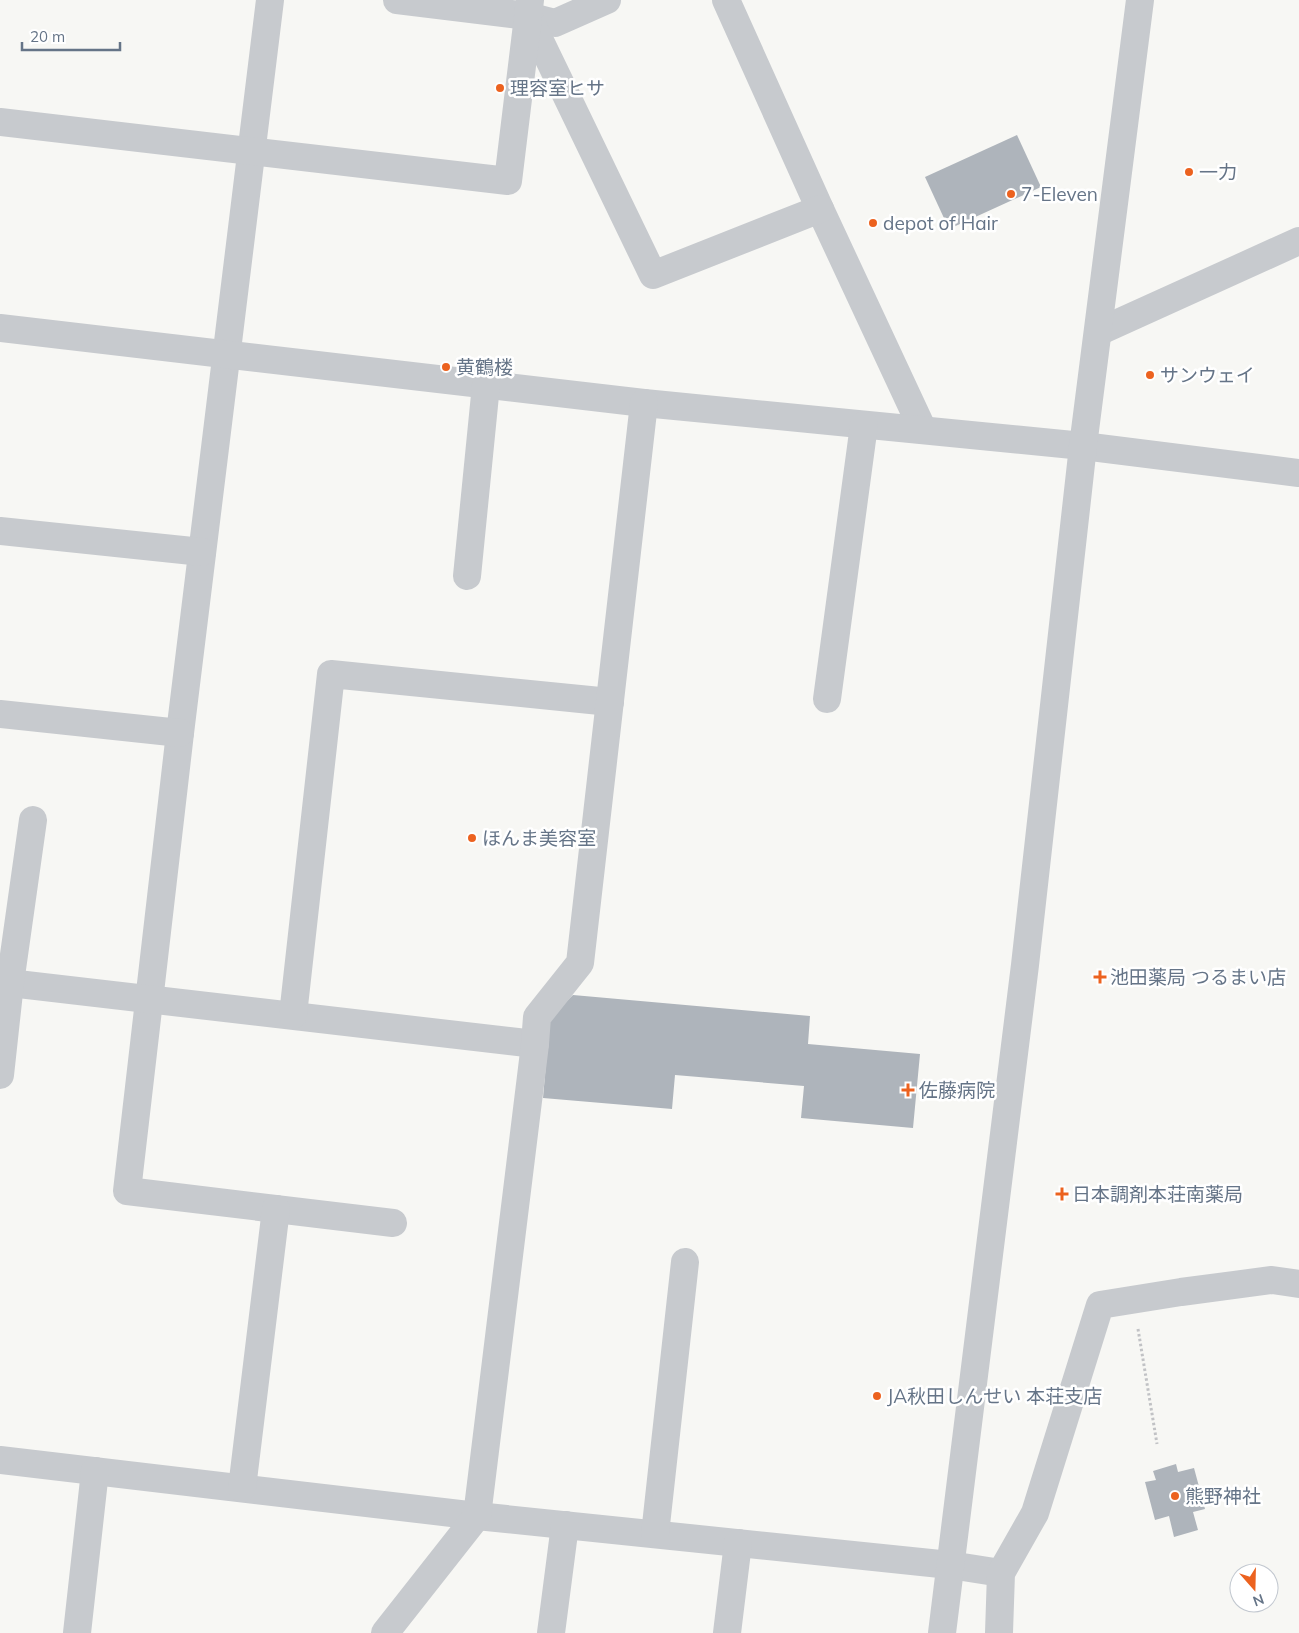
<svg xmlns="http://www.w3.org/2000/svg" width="1299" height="1633" font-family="Mulish,'Noto Sans JP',sans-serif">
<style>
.building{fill:#aeb4bb}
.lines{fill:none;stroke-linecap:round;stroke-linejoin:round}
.path{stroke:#c1c2c5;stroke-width:3;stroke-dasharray:2.5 2.5;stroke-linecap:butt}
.minor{stroke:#c7cace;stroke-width:28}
.poi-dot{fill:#ec621f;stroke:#fff;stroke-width:2}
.labels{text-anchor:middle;stroke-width:5;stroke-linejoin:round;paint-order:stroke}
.poi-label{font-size:19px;fill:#657487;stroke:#fff;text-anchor:start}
</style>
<rect width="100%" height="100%" fill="#f7f7f4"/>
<!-- building -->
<g class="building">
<path d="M1017,135L1041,187L949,229L925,177Z"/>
<path d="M573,995L810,1016L808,1044L920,1054L913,1128L801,1118L804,1086L675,1075L672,1109L543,1098L550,1017Z"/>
<path d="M1176,1464L1178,1472L1194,1468L1205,1509L1193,1512L1198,1530L1174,1537L1169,1516L1155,1520L1145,1482L1156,1480L1153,1471Z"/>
</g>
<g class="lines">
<!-- path -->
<path class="path" d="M1138,1329L1157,1444"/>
<!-- minor -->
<g class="minor">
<path d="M270,0L180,733L127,1191L393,1223"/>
<path d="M397,0L528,16L555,23L607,0"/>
<path d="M726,0L820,209L923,430"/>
<path d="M528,16L653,275L820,209"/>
<path d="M0,122L508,181L530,0"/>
<path d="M0,328L644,403L1083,446L1299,473"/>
<path d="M1098,332L1299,241"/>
<path d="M0,531L202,552"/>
<path d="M467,576L486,385"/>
<path d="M827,699L864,425"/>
<path d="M0,714L180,733"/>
<path d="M0,982L535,1044"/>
<path d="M293,1015L331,674L610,702"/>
<path d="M0,1075L10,983L33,820"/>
<path d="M0,1460L477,1516L950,1565L1001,1573"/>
<path d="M242,1488L276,1209"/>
<path d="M655,1534L685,1262"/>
<path d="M77,1633L95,1471"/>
<path d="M385,1633L477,1516L535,1044L537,1017L580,963L644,403"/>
<path d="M551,1633L565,1525"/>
<path d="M727,1633L738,1543"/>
<path d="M942,1633L1025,965L1083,446L1140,0"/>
<path d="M999,1633L1001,1573L1035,1513L1100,1305L1181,1292L1272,1280L1299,1284"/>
</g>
</g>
<!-- markers -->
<g class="poi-dot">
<circle cx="500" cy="88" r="5"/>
<circle cx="1189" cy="172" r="5"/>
<circle cx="1011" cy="194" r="5"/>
<circle cx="873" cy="223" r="5"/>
<circle cx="446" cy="367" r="5"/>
<circle cx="1150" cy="375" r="5"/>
<circle cx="472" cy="838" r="5"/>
<path d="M1097.5 969.5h5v5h5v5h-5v5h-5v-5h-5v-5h5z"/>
<path d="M905.5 1082.5h5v5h5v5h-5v5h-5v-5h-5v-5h5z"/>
<path d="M1059.5 1186.5h5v5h5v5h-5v5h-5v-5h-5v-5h5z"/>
<circle cx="877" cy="1396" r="5"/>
<circle cx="1175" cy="1496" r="5"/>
</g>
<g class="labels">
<!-- poi labels -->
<g class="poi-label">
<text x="510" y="95">理容室ヒサ</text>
<text x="1199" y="179">一力</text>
<text x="1021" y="201">7-Eleven</text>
<text x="883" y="230">depot of Hair</text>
<text x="456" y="374">黄鶴楼</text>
<text x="1160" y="382">サンウェイ</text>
<text x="482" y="845">ほんま美容室</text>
<text x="1110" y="984">池田薬局 つるまい店</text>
<text x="919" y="1097">佐藤病院</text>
<text x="1072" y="1201">日本調剤本荘南薬局</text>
<text x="887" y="1403">JA秋田しんせい 本荘支店</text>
<text x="1185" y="1503">熊野神社</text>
</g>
</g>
<!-- north arrow -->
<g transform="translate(1254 1588) rotate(160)"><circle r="24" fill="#ffffff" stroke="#c1c7cf"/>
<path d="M0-4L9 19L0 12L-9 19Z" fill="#ec621f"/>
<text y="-8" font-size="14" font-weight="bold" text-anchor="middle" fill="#657487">N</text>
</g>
<!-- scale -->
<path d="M22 42v8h98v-8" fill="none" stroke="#657487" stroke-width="2.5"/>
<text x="30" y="42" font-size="15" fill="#657487" stroke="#ffffff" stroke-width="4" paint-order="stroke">20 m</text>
</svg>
